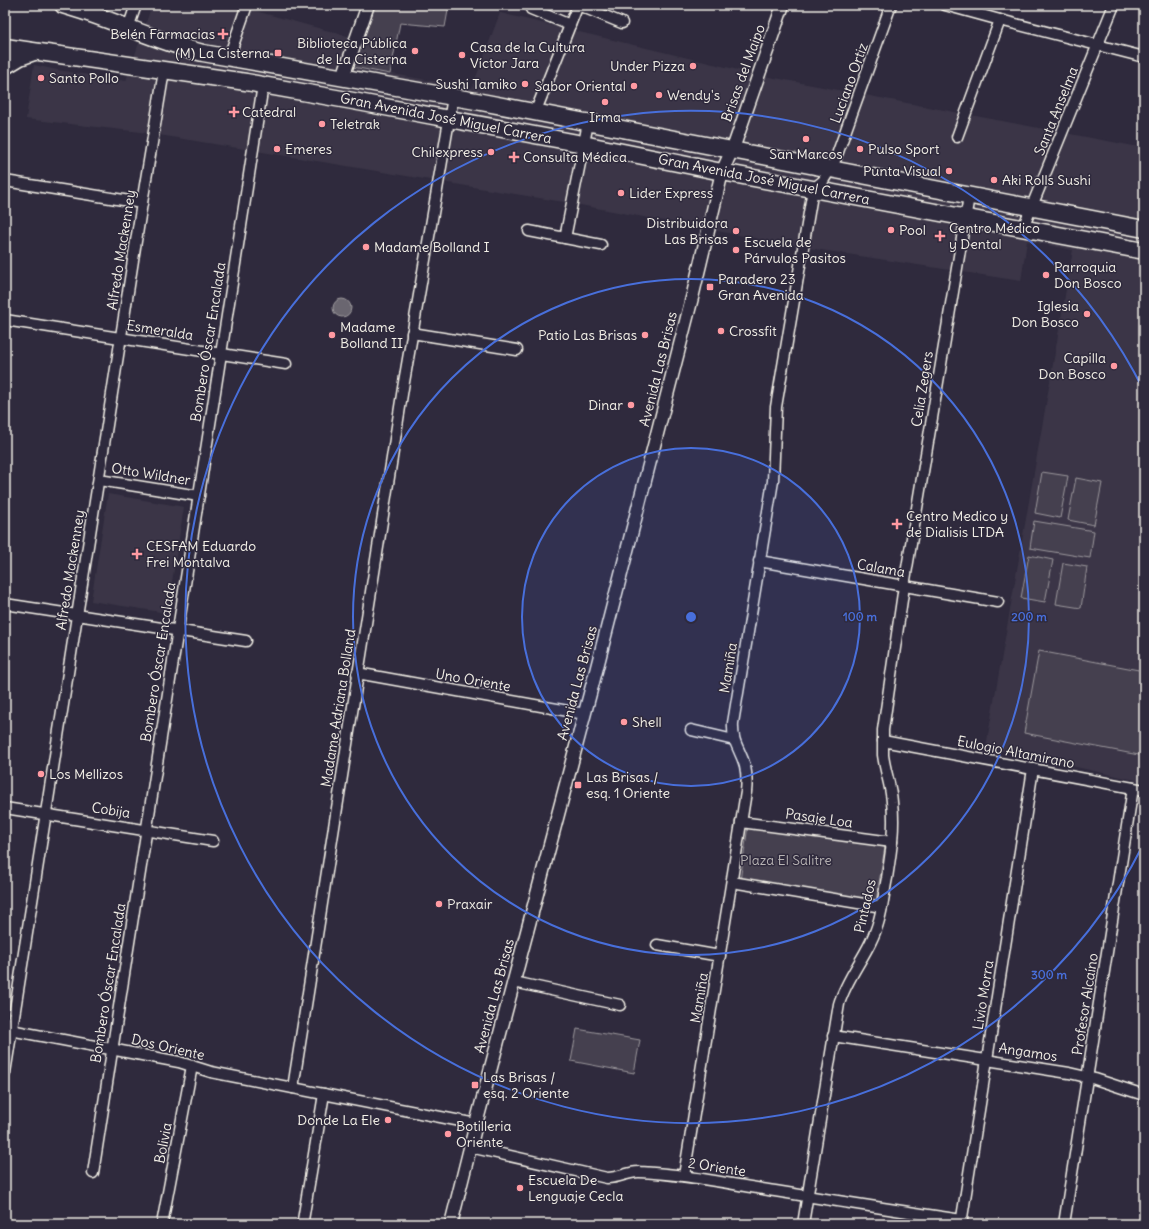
<svg xmlns="http://www.w3.org/2000/svg" width="1149" height="1229" font-family="Delius,sans-serif">
<style>
.built{fill:#3b3647}
.green{fill:#454050;stroke:#9c989c}
.water{fill:#6a6670;stroke:#a19ea0}
.lines{fill:none;stroke-linecap:round;stroke-linejoin:round}
.minor-casing{stroke:#f4f1e8;stroke-width:13}
.tertiary-casing{stroke:#f4f1e8;stroke-width:15}
.primary-casing{stroke:#f4f1e8;stroke-width:19}
.minor{stroke:#2f2a3d;stroke-width:10}
.tertiary{stroke:#2f2a3d;stroke-width:12}
.primary{stroke:#2f2a3d;stroke-width:16}
.ring{fill:none;stroke:#486fdb;stroke-width:2}
.poi-dot{fill:#ff9aa2;stroke:#2f2a3d;stroke-width:1.5}
.labels{text-anchor:middle;stroke-width:3;stroke-linejoin:round;paint-order:stroke}
.poi-label{font-size:14px;fill:#f4f1e8;stroke:#2f2a3d;text-anchor:start}
.street-label{font-size:14px;fill:#f4f1e8;stroke:#2f2a3d}
.park-label{font-size:14px;fill:#b7b3b3;stroke:#2f2a3d}
.centre{fill:#486fdb;stroke:#2f2a3d;stroke-width:2}
.ring-label{font-size:12px;text-anchor:middle;font-weight:bold;fill:#486fdb;stroke:#2f2a3d;stroke-width:3;stroke-linejoin:round;paint-order:stroke}
</style>
<rect width="100%" height="100%" fill="#2f2a3d"/>
<filter id="ink" filterUnits="userSpaceOnUse"><feTurbulence type="fractalNoise" baseFrequency=".025" numOctaves="2"/><feDisplacementMap in="SourceGraphic" scale="8" xChannelSelector="R" yChannelSelector="G"/><feConvolveMatrix kernelMatrix="1 2 1 2 8 2 1 2 1" color-interpolation-filters="sRGB"/></filter>
<g filter="url(#ink)">
<!-- built -->
<g class="built">
<path d="M152,5H233L362,40L353,67L472,88L500,13L759,75L1144,148V782L986,747L1073,250L1027,241L1021,281L802,247L570,203L141,132L26,119L34,65L57,70L126,81Z"/>
<path d="M108,494L184,507L167,613L91,601Z"/>
</g>
<!-- green -->
<g class="green">
<path d="M374,5H449L445,27L400,23L390,74L353,67Z"/>
<path d="M1042,472L1068,476L1060,518L1035,513Z"/>
<path d="M1076,478L1102,483L1094,525L1068,520Z"/>
<path d="M1034,521L1094,531L1090,558L1030,548Z"/>
<path d="M1029,555L1053,560L1045,602L1021,598Z"/>
<path d="M1063,563L1087,567L1081,608L1056,604Z"/>
<path d="M1039,651L1144,671V756L1024,733Z"/>
<path d="M748,826L885,847L876,901L740,881Z"/>
<path d="M577,1029L640,1040L634,1073L571,1061Z"/>
</g>
<!-- water -->
<circle class="water" cx="342" cy="308" r="9"/>
<g class="lines">
<!-- minor casing -->
<g class="minor-casing">
<g id="minor">
<path d="M578,5L622,23"/>
<path d="M945,5L1000,20L1144,57"/>
<path d="M531,9L570,25"/>
<path d="M128,28L136,5"/>
<path d="M229,57L247,5"/>
<path d="M535,113L578,5"/>
<path d="M957,137L1000,20"/>
<path d="M5,181L142,203"/>
<path d="M1023,228L1114,5"/>
<path d="M529,231L601,245"/>
<path d="M565,238L588,123"/>
<path d="M5,320L286,364"/>
<path d="M412,333L517,350"/>
<path d="M99,480L199,496"/>
<path d="M759,561L998,602"/>
<path d="M5,604L246,641"/>
<path d="M357,673L585,714"/>
<path d="M691,730L734,740"/>
<path d="M883,741L1144,790"/>
<path d="M5,808L213,841"/>
<path d="M741,822L892,842"/>
<path d="M732,882L882,907"/>
<path d="M657,945L720,956"/>
<path d="M514,982L620,1005"/>
<path d="M5,1029L179,1062L211,1072L476,1124"/>
<path d="M833,1036L1069,1073L1095,1079L1144,1095"/>
<path d="M5,1073L142,203L164,71"/>
<path d="M293,1088L403,388L453,97"/>
<path d="M470,1147L607,1178C620,1178 629,1171 640,1172C685,1174 730,1184 775,1191C837,1201 900,1211 962,1220"/>
<path d="M93,1173L263,85"/>
<path d="M684,1176L746,792C747,783 747,775 745,766C740,748 732,744 733,723L773,481L776,407L813,189L823,181L834,163L891,5"/>
<path d="M303,1220L324,1094"/>
<path d="M162,1224L192,1066"/>
<path d="M803,1224L839,1004C848,974 871,951 879,920C883,906 884,892 887,878C891,852 895,828 892,802C891,786 885,771 883,755C883,746 883,738 883,730L904,586L969,196"/>
<path d="M961,1224L1033,769"/>
<path d="M1064,1224L1133,788"/>
</g>
</g>
<!-- tertiary casing -->
<g class="tertiary-casing">
<g id="tertiary">
<path d="M343,77L368,5"/>
<path d="M451,1224L476,1124L596,671L693,294L722,172L735,143L783,5"/>
</g>
</g>
<!-- primary casing -->
<g class="primary-casing">
<g id="primary">
<path d="M63,5C110,18 155,41 203,53L476,101L1144,229"/>
<path d="M5,47L246,82L353,101L583,144L722,172L1144,251"/>
<path d="M5,66L20,57L34,52"/>
</g>
</g>
<!-- minor -->
<use href="#minor" class="minor"/>
<!-- tertiary -->
<use href="#tertiary" class="tertiary"/>
<!-- primary -->
<use href="#primary" class="primary"/>
</g>
</g>
<!-- distance rings -->
<circle cx="691" cy="617" r="169" fill="#486fdb" fill-opacity=".12"/>
<g class="ring">
<circle cx="691" cy="617" r="169"/>
<circle cx="691" cy="617" r="338"/>
<path d="M1144 843A506 506 0 1 1 1144 391"/>
</g>
<!-- markers -->
<g class="poi-dot">
<path d="M221 28h4v4h4v4h-4v4h-4v-4h-4v-4h4z"/>
<circle cx="415" cy="51" r="4"/>
<rect x="274" y="49" width="8" height="8" rx="2"/>
<circle cx="462" cy="55" r="4"/>
<circle cx="693" cy="66" r="4"/>
<circle cx="41" cy="78" r="4"/>
<circle cx="525" cy="84" r="4"/>
<circle cx="634" cy="86" r="4"/>
<circle cx="659" cy="95" r="4"/>
<circle cx="605" cy="102" r="4"/>
<path d="M232 106h4v4h4v4h-4v4h-4v-4h-4v-4h4z"/>
<circle cx="322" cy="124" r="4"/>
<circle cx="806" cy="139" r="4"/>
<circle cx="277" cy="149" r="4"/>
<circle cx="860" cy="149" r="4"/>
<circle cx="491" cy="152" r="4"/>
<path d="M512 151h4v4h4v4h-4v4h-4v-4h-4v-4h4z"/>
<circle cx="949" cy="171" r="4"/>
<circle cx="994" cy="180" r="4"/>
<circle cx="621" cy="193" r="4"/>
<circle cx="891" cy="230" r="4"/>
<circle cx="736" cy="231" r="4"/>
<path d="M938 230h4v4h4v4h-4v4h-4v-4h-4v-4h4z"/>
<circle cx="366" cy="247" r="4"/>
<circle cx="736" cy="250" r="4"/>
<circle cx="1046" cy="275" r="4"/>
<rect x="706" y="283" width="8" height="8" rx="2"/>
<circle cx="1087" cy="314" r="4"/>
<circle cx="721" cy="331" r="4"/>
<circle cx="332" cy="335" r="4"/>
<circle cx="645" cy="335" r="4"/>
<circle cx="1114" cy="366" r="4"/>
<circle cx="631" cy="405" r="4"/>
<path d="M895 518h4v4h4v4h-4v4h-4v-4h-4v-4h4z"/>
<path d="M135 548h4v4h4v4h-4v4h-4v-4h-4v-4h4z"/>
<circle cx="624" cy="722" r="4"/>
<circle cx="41" cy="774" r="4"/>
<rect x="574" y="781" width="8" height="8" rx="2"/>
<circle cx="439" cy="904" r="4"/>
<rect x="471" y="1081" width="8" height="8" rx="2"/>
<circle cx="388" cy="1120" r="4"/>
<circle cx="448" cy="1134" r="4"/>
<circle cx="520" cy="1188" r="4"/>
</g>
<g class="labels">
<!-- poi labels -->
<g class="poi-label">
<text x="215" y="39" text-anchor="end">Belén Farmacias</text>
<text x="407" y="48" text-anchor="end">Biblioteca Pública<tspan x="407" dy="16">de La Cisterna</tspan></text>
<text x="470" y="52">Casa de la Cultura<tspan x="470" dy="16">Víctor Jara</tspan></text>
<text x="270" y="58" text-anchor="end">(M) La Cisterna</text>
<text x="685" y="71" text-anchor="end">Under Pizza</text>
<text x="49" y="83">Santo Pollo</text>
<text x="517" y="89" text-anchor="end">Sushi Tamiko</text>
<text x="626" y="91" text-anchor="end">Sabor Oriental</text>
<text x="667" y="100">Wendy's</text>
<text x="242" y="117">Catedral</text>
<text x="605" y="122" text-anchor="middle">Irma</text>
<text x="330" y="129">Teletrak</text>
<text x="285" y="154">Emeres</text>
<text x="868" y="154">Pulso Sport</text>
<text x="483" y="157" text-anchor="end">Chilexpress</text>
<text x="806" y="159" text-anchor="middle">San Marcos</text>
<text x="523" y="162">Consulta Médica</text>
<text x="941" y="176" text-anchor="end">Punta Visual</text>
<text x="1002" y="185">Aki Rolls Sushi</text>
<text x="629" y="198">Lider Express</text>
<text x="728" y="228" text-anchor="end">Distribuidora<tspan x="728" dy="16">Las Brisas</tspan></text>
<text x="949" y="233">Centro Médico<tspan x="949" dy="16">y Dental</tspan></text>
<text x="899" y="235">Pool</text>
<text x="744" y="247">Escuela de<tspan x="744" dy="16">Párvulos Pasitos</tspan></text>
<text x="374" y="252">Madame Bolland I</text>
<text x="1054" y="272">Parroquia<tspan x="1054" dy="16">Don Bosco</tspan></text>
<text x="718" y="284">Paradero 23<tspan x="718" dy="16">Gran Avenida</tspan></text>
<text x="1079" y="311" text-anchor="end">Iglesia<tspan x="1079" dy="16">Don Bosco</tspan></text>
<text x="340" y="332">Madame<tspan x="340" dy="16">Bolland II</tspan></text>
<text x="729" y="336">Crossfit</text>
<text x="637" y="340" text-anchor="end">Patio Las Brisas</text>
<text x="1106" y="363" text-anchor="end">Capilla<tspan x="1106" dy="16">Don Bosco</tspan></text>
<text x="623" y="410" text-anchor="end">Dinar</text>
<text x="906" y="521">Centro Medico y<tspan x="906" dy="16">de Dialisis LTDA</tspan></text>
<text x="146" y="551">CESFAM Eduardo<tspan x="146" dy="16">Frei Montalva</tspan></text>
<text x="632" y="727">Shell</text>
<text x="49" y="779">Los Mellizos</text>
<text x="586" y="782">Las Brisas /<tspan x="586" dy="16">esq. 1 Oriente</tspan></text>
<text x="447" y="909">Praxair</text>
<text x="483" y="1082">Las Brisas /<tspan x="483" dy="16">esq. 2 Oriente</tspan></text>
<text x="380" y="1125" text-anchor="end">Donde La Ele</text>
<text x="456" y="1131">Botilleria<tspan x="456" dy="16">Oriente</tspan></text>
<text x="528" y="1185">Escuela De<tspan x="528" dy="16">Lenguaje Cecla</tspan></text>
</g>
<!-- street labels -->
<g class="street-label">
<text transform="translate(743 73) rotate(-70)" y="5">Brisas del Maipo</text>
<text transform="translate(849 83) rotate(-70)" y="5">Luciano Ortiz</text>
<text transform="translate(1056 111) rotate(-68)" y="5">Santa Anselma</text>
<text transform="translate(446 118) rotate(11)" y="5">Gran Avenida José Miguel Carrera</text>
<text transform="translate(764 179) rotate(11)" y="5">Gran Avenida José Miguel Carrera</text>
<text transform="translate(121 250) rotate(-81)" y="5">Alfredo Mackenney</text>
<text transform="translate(160 330) rotate(9)" y="5">Esmeralda</text>
<text transform="translate(208 342) rotate(-81)" y="5">Bombero Óscar Encalada</text>
<text transform="translate(658 369) rotate(-76)" y="5">Avenida Las Brisas</text>
<text transform="translate(922 389) rotate(-81)" y="5">Celia Zegers</text>
<text transform="translate(151 474) rotate(9)" y="5">Otto Wildner</text>
<text transform="translate(881 568) rotate(10)" y="5">Calama</text>
<text transform="translate(70 570) rotate(-81)" y="5">Alfredo Mackenney</text>
<text transform="translate(158 662) rotate(-81)" y="5">Bombero Óscar Encalada</text>
<text transform="translate(728 668) rotate(-81)" y="5">Mamiña</text>
<text transform="translate(473 680) rotate(10)" y="5">Uno Oriente</text>
<text transform="translate(577 683) rotate(-75)" y="5">Avenida Las Brisas</text>
<text transform="translate(338 708) rotate(-81)" y="5">Madame Adriana Bolland</text>
<text transform="translate(1016 752) rotate(11)" y="5">Eulogio Altamirano</text>
<text transform="translate(111 810) rotate(9)" y="5">Cobija</text>
<text transform="translate(819 818) rotate(8)" y="5">Pasaje Loa</text>
<text transform="translate(865 906) rotate(-77)" y="5">Pintados</text>
<text transform="translate(108 983) rotate(-81)" y="5">Bombero Óscar Encalada</text>
<text transform="translate(983 995) rotate(-81)" y="5">Livio Morra</text>
<text transform="translate(494 996) rotate(-75)" y="5">Avenida Las Brisas</text>
<text transform="translate(699 998) rotate(-81)" y="5">Mamiña</text>
<text transform="translate(1085 1004) rotate(-81)" y="5">Profesor Alcaíno</text>
<text transform="translate(168 1047) rotate(13)" y="5">Dos Oriente</text>
<text transform="translate(1028 1052) rotate(9)" y="5">Angamos</text>
<text transform="translate(163 1143) rotate(-79)" y="5">Bolivia</text>
<text transform="translate(717 1167) rotate(9)" y="5">2 Oriente</text>
</g>
<!-- park labels -->
<g class="park-label">
<text x="786" y="865">Plaza El Salitre</text>
</g>
</g>
<circle cx="691" cy="617" r="6" class="centre"/>
<g class="ring-label">
<text x="860" y="621">100 m</text>
<text x="1029" y="621">200 m</text>
<text x="1049" y="979">300 m</text>
</g>
<!-- margin -->
<rect width="1149" height="1229" fill="none" stroke="#2f2a3d" stroke-width="20"/>
<rect x="10" y="10" width="1129" height="1209" fill="none" stroke="#f4f1e8" stroke-width="1.5" filter="url(#ink)"/>
</svg>
